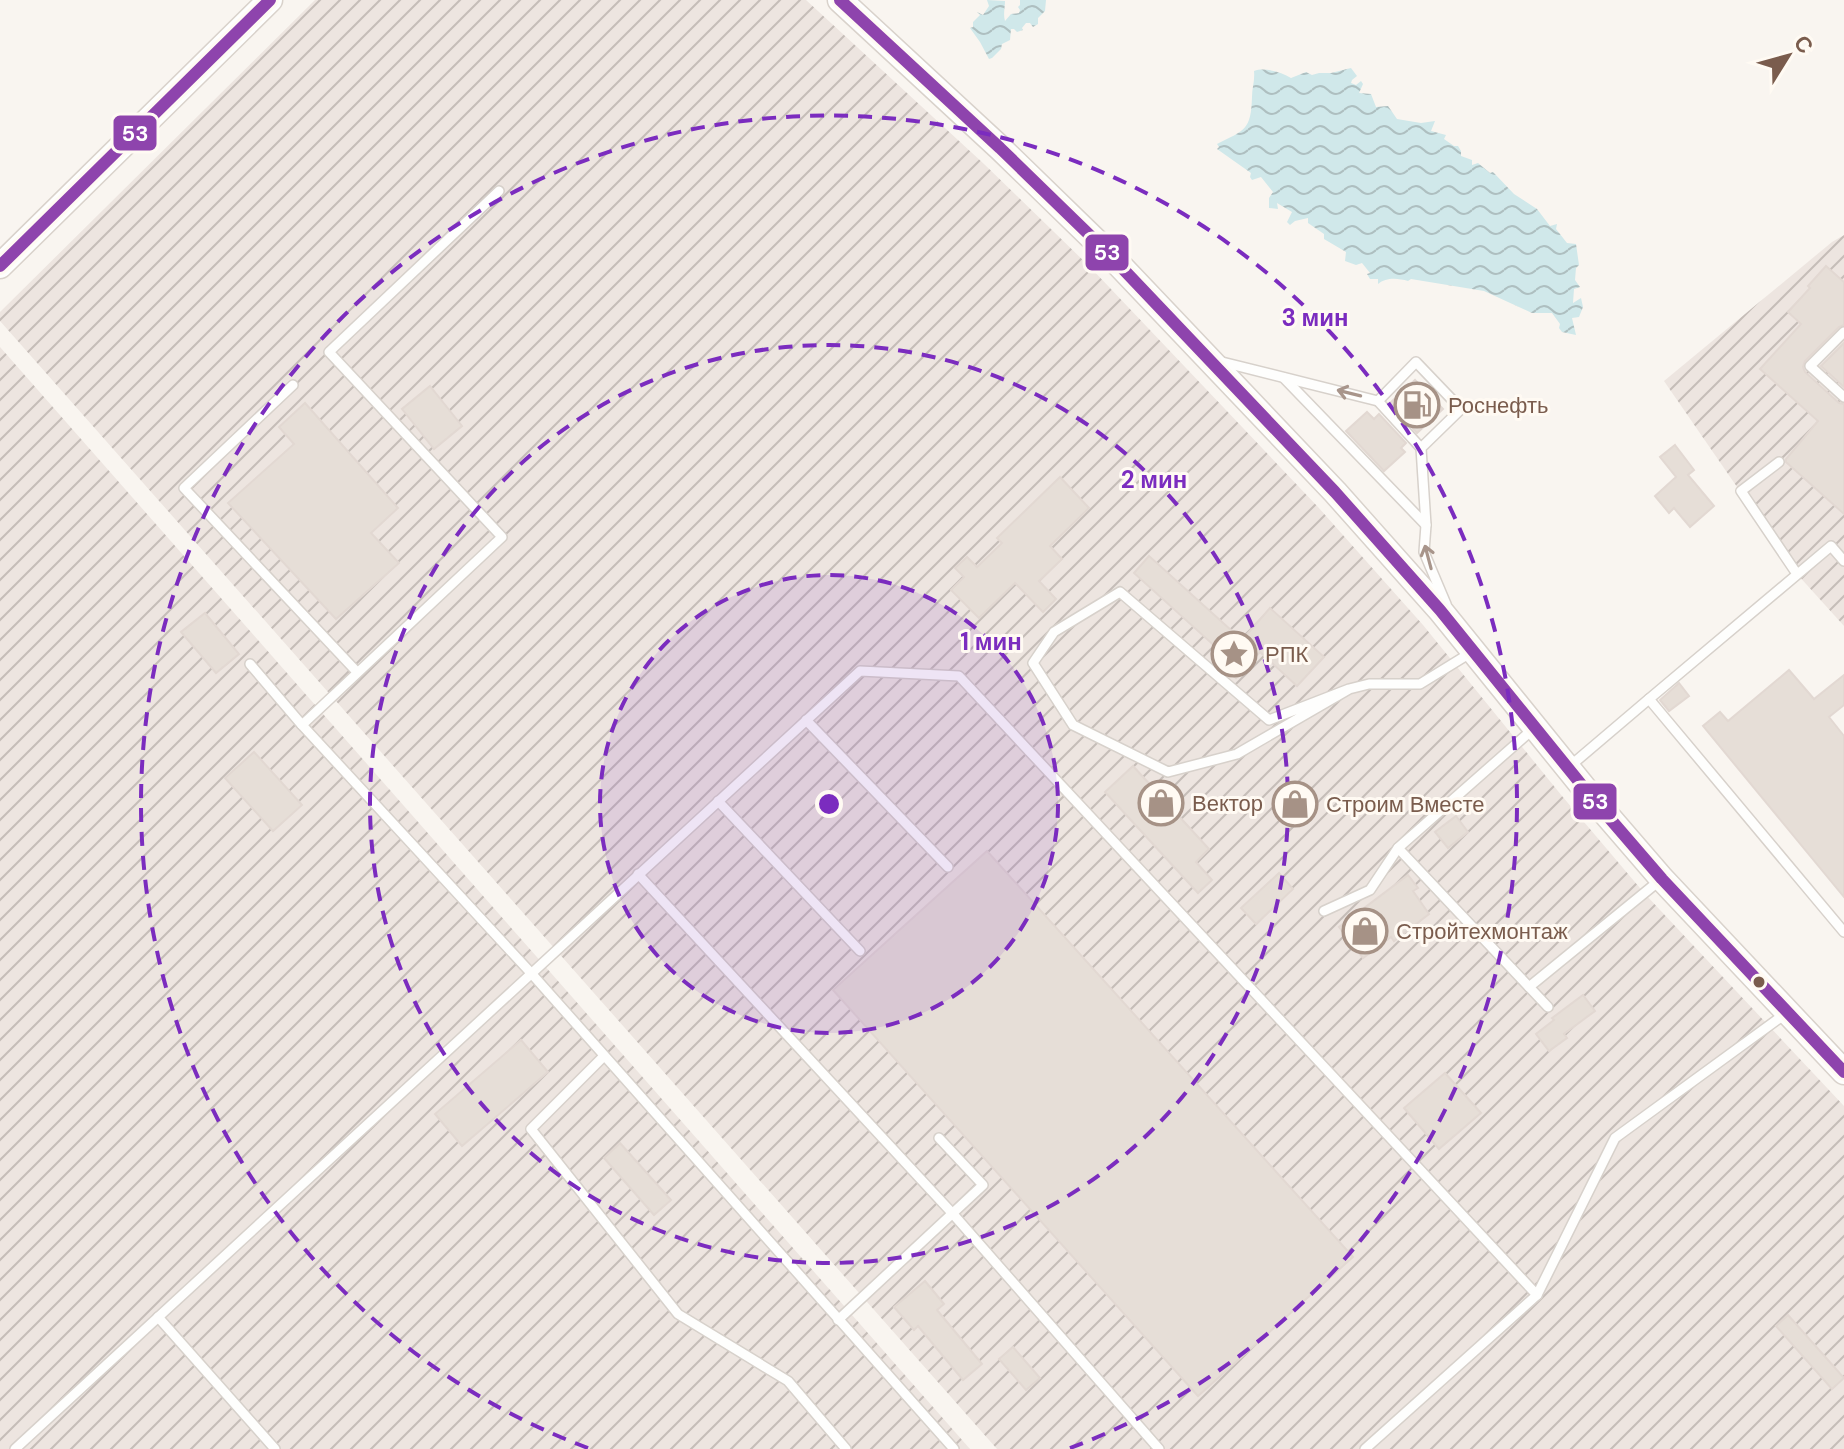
<svg xmlns="http://www.w3.org/2000/svg" width="1844" height="1449" font-family="'DM Sans',sans-serif">
<style>
.industrial{fill:url(#industrial-furrows)}
.water{fill:url(#water-waves)}
.building{fill:#e6ded7;stroke:#e2d8d2;stroke-width:2}
.lines{fill:none;stroke-linecap:round;stroke-linejoin:round}
.lane-casing{stroke:#d7d1cb;stroke-width:12}
.secondary-casing{stroke:#d9d2cb;stroke-width:27}
.lane{stroke:#fefefd;stroke-width:9}
.secondary{stroke:#fefefd;stroke-width:24}
.bus-1-casing{stroke:#fffaf3;stroke-width:18}
.bus-1{stroke:#8e44ad;stroke-width:12}
.oneway{stroke:#a8958b}
.ring{fill:none;stroke:#7b2cbf;stroke-width:4;stroke-dasharray:14 10}
.bus-dot{fill:#7a5c4d;stroke:#fffaf3;stroke-width:3}
.labels{text-anchor:middle;stroke-width:6;stroke-linejoin:round;paint-order:stroke}
.poi-label{font-size:22px;fill:#7a5c4d;stroke:#fffaf3;text-anchor:start}
.centre{fill:#7b2cbf;stroke:#fffaf3;stroke-width:4}
.ring-label{font-size:24px;text-anchor:middle;font-weight:bold;fill:#7b2cbf;stroke:#fffaf3;stroke-width:6;stroke-linejoin:round;paint-order:stroke}
.line-badge{stroke:#fffaf3;stroke-width:3}
.badge-label{font-size:22px;text-anchor:middle;font-weight:bold;fill:#fff}
</style>
<defs>
<pattern id="industrial-furrows" width="10" height="10" patternUnits="userSpaceOnUse" patternTransform="scale(2)"><rect width="10" height="10" fill="#ede5e0"/><path d="M-1 1l2-2M0 10L10 0M9 11l2-2" fill="none" stroke="#c5bdb8"/></pattern>
<pattern id="water-waves" width="16" height="10" patternUnits="userSpaceOnUse" patternTransform="scale(2)"><rect width="16" height="10" fill="#d0e8ea"/><path d="M0 5q4-4 8 0t8 0" fill="none" stroke="#aebfc0"/></pattern>
</defs>
<rect width="100%" height="100%" fill="#f9f5f0"/>
<!-- industrial -->
<g class="industrial">
<path d="M315,0H806L984,164L1090,267L1318,507L1423,625L1562,796L1645,894L1844,1106V1449H997L0,321V312Z"/>
<path d="M1844,235V626L1797,574L1664,381L1832,242Z"/>
<path d="M0,347L970,1449H0Z"/>
</g>
<!-- water -->
<g class="water">
<path d="M987,0L1005,1C1005,7 1003,15 1005,21L1011,14L1019,13L1020,10L1018,7L1020,5V0H1046L1045,11L1038,18V24L1033,27L1030,23H1026L1022,28L1023,30L1017,32L1014,29H1011L1010,40L1002,44L1001,49L992,58L989,59L980,42L970,28L973,27V22L980,15L977,12L983,15L989,6Z"/>
<path d="M1351,68L1357,76L1352,80L1351,83L1356,85L1361,81L1363,84L1359,93L1371,94L1376,107L1388,106L1397,119L1421,123L1435,121L1431,131L1446,135L1444,139L1454,146H1458L1461,151V156L1472,160V165L1478,163L1490,173L1493,172L1514,194L1537,209L1550,226L1557,224L1556,229L1567,243L1576,244L1579,265L1576,268L1575,280L1580,287L1574,289L1573,303L1581,298L1583,307L1579,317L1572,318L1576,335L1562,332L1559,328L1560,324L1552,313H1532L1484,291L1411,279L1408,281C1398,278 1386,277 1378,284V279H1370L1367,274L1370,273L1362,263L1356,265L1345,261L1346,252L1324,239V234L1308,223V218L1295,221L1290,225L1287,222L1292,212L1277,203L1278,209L1269,208V198L1273,192L1261,177L1252,180L1250,177L1251,173L1217,149L1219,147L1217,144C1245,130 1251,130 1252,97C1252,88 1255,81 1254,71C1265,67 1281,72 1291,78L1306,72L1312,75L1319,73H1331Z"/>
</g>
<!-- building -->
<g class="building">
<path d="M1826,266L1844,282V325L1839,327L1805,361L1803,367L1805,372L1839,403L1844,404V514L1786,462V459L1818,421L1760,369L1801,324L1788,312L1810,288L1808,286Z"/>
<path d="M1844,343V387L1821,366Z"/>
<path d="M1415,380L1443,409L1417,433L1390,403Z"/>
<path d="M430,386L462,426L434,449L402,409Z"/>
<path d="M305,403L398,508L371,533L399,563L336,619L228,503L294,444L279,427Z"/>
<path d="M1367,412L1374,419L1379,414L1406,443L1401,448L1405,452L1384,471L1346,431Z"/>
<path d="M1675,445L1694,470L1688,475L1714,506L1690,527L1674,508L1669,513L1655,496L1676,477L1660,457Z"/>
<path d="M1060,477L1089,508L1050,546L1062,559L1039,581L1056,599L1043,612L1015,583L979,618L951,590L964,577L955,568L967,557L977,567L1002,543L997,538Z"/>
<path d="M1149,556L1242,640L1270,608L1324,657L1297,686L1260,652L1236,678L1212,656L1218,649L1134,573Z"/>
<path d="M205,613L239,654L216,673L181,632Z"/>
<path d="M1789,670L1814,699L1844,675V705L1829,717L1844,736V897L1703,726L1720,712L1728,721Z"/>
<path d="M1679,683L1689,696L1669,711L1660,700Z"/>
<path d="M254,752L302,805L273,831L225,778Z"/>
<path d="M1133,766L1209,849L1196,862L1212,880L1198,893L1105,792Z"/>
<path d="M1456,816L1468,832L1448,848L1435,832Z"/>
<path d="M987,851L1353,1257L1198,1396L833,990Z"/>
<path d="M1279,873L1293,889L1256,924L1241,908Z"/>
<path d="M1408,875L1418,888L1413,891L1429,914L1394,941L1391,937L1363,958L1339,927Z"/>
<path d="M1583,995L1595,1011L1564,1034L1567,1038L1549,1051L1536,1034L1554,1020L1552,1018Z"/>
<path d="M521,1040L548,1072L462,1146L435,1114Z"/>
<path d="M1445,1073L1481,1113L1439,1149L1404,1108Z"/>
<path d="M620,1143L671,1200L654,1215L604,1158Z"/>
<path d="M925,1281L944,1304L937,1310L982,1364L963,1380L918,1326L914,1330L894,1307Z"/>
<path d="M1788,1315L1844,1378L1832,1389L1776,1326Z"/>
<path d="M1013,1347L1040,1378L1026,1390L999,1359Z"/>
</g>
<g class="lines">
<!-- lane casing -->
<g class="lane-casing">
<g id="lane">
<path d="M1844,332L1810,366L1844,397"/>
<path d="M1218,361L1378,401L1416,362L1461,409L1421,448L1426,525L1424,552L1446,604"/>
<path d="M1284,378L1426,525"/>
<path d="M293,385L184,488L357,672"/>
<path d="M1378,401L1421,448"/>
<path d="M1779,462L1741,491L1797,574"/>
<path d="M1844,561L1831,546L1649,699L1844,932"/>
<path d="M250,664L302,725L531,973L954,1449"/>
<path d="M1349,689L1237,754L1168,772L1073,725L1033,663L1054,632L1120,592L1269,720L1349,689L1369,684H1420L1472,652"/>
<path d="M806,720L948,867"/>
<path d="M302,725L502,537L329,352L499,191"/>
<path d="M1569,767L1649,699"/>
<path d="M718,801L860,951"/>
<path d="M1398,848L1548,1007"/>
<path d="M638,874L953,1214L1159,1449"/>
<path d="M1324,911L1370,890L1398,848L1533,729"/>
<path d="M1529,987L1659,881"/>
<path d="M604,1056L531,1129L678,1314L788,1381L846,1449"/>
<path d="M158,1317L275,1449"/>
<path d="M838,1320L983,1185L939,1138"/>
<path d="M15,1449L860,671L959,676L1537,1295"/>
<path d="M1365,1449L1537,1295L1615,1138L1785,1014"/>
</g>
</g>
<!-- secondary casing -->
<g class="secondary-casing">
<g id="secondary">
<path d="M840,0L1000,148L1106,251L1335,492L1440,610L1593,799L1662,879L1844,1072"/>
<path d="M0,266L270,0"/>
</g>
</g>
<!-- lane -->
<use href="#lane" class="lane"/>
<!-- secondary -->
<use href="#secondary" class="secondary"/>
<!-- bus-1 casing -->
<g class="bus-1-casing">
<g id="bus-1">
<path d="M840,0L1000,148L1106,251L1335,492L1440,610L1593,799L1662,879L1844,1072"/>
<path d="M0,266L270,0"/>
</g>
</g>
<!-- bus-1 -->
<use href="#bus-1" class="bus-1"/>
</g>
<!-- one-way arrows -->
<defs><path id="oneway-shaft" d="M-6 0H5M1.5-3L5.5 0L1.5 3" fill="none" stroke-width="1.6" stroke-linecap="round" stroke-linejoin="round" transform="scale(2)"/></defs>
<g class="oneway">
<use href="#oneway-shaft" transform="translate(1349 393) rotate(-166)"/>
<use href="#oneway-shaft" transform="translate(1428 557) rotate(-105)"/>
</g>
<!-- distance rings -->
<circle cx="829" cy="804" r="229" fill="#7b2cbf" fill-opacity=".12"/>
<g class="ring">
<circle cx="829" cy="804" r="229"/>
<circle cx="829" cy="804" r="459"/>
<path d="M588 1448A688 688 0 1 1 1070 1448"/>
</g>
<!-- icons -->
<defs>
<g id="fuel-ring" transform="scale(2.3)"><circle r="9.5" fill="#fffaf3" stroke="#a69286" stroke-width="1.5"/><path d="M-5.5-6h7V0h2V4h1.3V-2.5L3-4.5l.8-.8L6-3V5H2.5V1h-1V6h-7ZM-4.2-4.7v3.2H.2V-4.7Z" fill="#a69286"/></g>
<g id="sight-ring" transform="scale(2.3)"><circle r="9.5" fill="#fffaf3" stroke="#a69286" stroke-width="1.5"/><path d="M0-6L1.8-2.2L6-1.7L2.9 1.2L3.7 5.4L0 3.3L-3.7 5.4L-2.9 1.2L-6-1.7L-1.8-2.2Z" fill="#a69286"/></g>
<g id="shop-ring" transform="scale(2.3)"><circle r="9.5" fill="#fffaf3" stroke="#a69286" stroke-width="1.5"/><path d="M-5-2.5h2.3a2.7 3.5 0 0 1 5.4 0H5L5.5 6h-11ZM-1.5-2.5h3a1.5 2.3 0 0 0-3 0Z" fill="#a69286"/></g>
</defs>
<g fill-rule="evenodd">
<use href="#fuel-ring" x="1417" y="405"/>
<use href="#sight-ring" x="1234" y="654"/>
<use href="#shop-ring" x="1161" y="803"/>
<use href="#shop-ring" x="1295" y="804"/>
<use href="#shop-ring" x="1365" y="931"/>
</g>
<!-- markers -->
<circle class="bus-dot" cx="1759" cy="982" r="7"/>
<g class="labels">
<!-- poi labels -->
<g class="poi-label">
<text x="1448" y="413">Роснефть</text>
<text x="1265" y="662">РПК</text>
<text x="1192" y="811">Вектор</text>
<text x="1326" y="812">Строим Вместе</text>
<text x="1396" y="939">Стройтехмонтаж</text>
</g>
</g>
<circle cx="829" cy="804" r="12" class="centre"/>
<g class="ring-label">
<text x="1315" y="326">3 мин</text>
<text x="1154" y="488">2 мин</text>
<text x="991" y="650">1 мин</text>
</g>
<g class="line-badge">
<rect x="112" y="114" width="46" height="38" rx="8" fill="#8e44ad"/>
<rect x="1084" y="233" width="46" height="39" rx="8" fill="#8e44ad"/>
<rect x="1572" y="782" width="46" height="39" rx="8" fill="#8e44ad"/>
</g>
<g class="badge-label">
<text x="135" y="141">53</text>
<text x="1107" y="260">53</text>
<text x="1595" y="809">53</text>
</g>
<!-- north arrow -->
<g transform="translate(1788 56) rotate(53)" stroke="#fffaf3" stroke-width="6" paint-order="stroke">
<path d="M0-6L14 30L0 20L-14 30Z" fill="#7a5c4d"/>
<text y="-12" font-size="22" font-weight="bold" text-anchor="middle" fill="#7a5c4d">С</text>
</g>
</svg>
